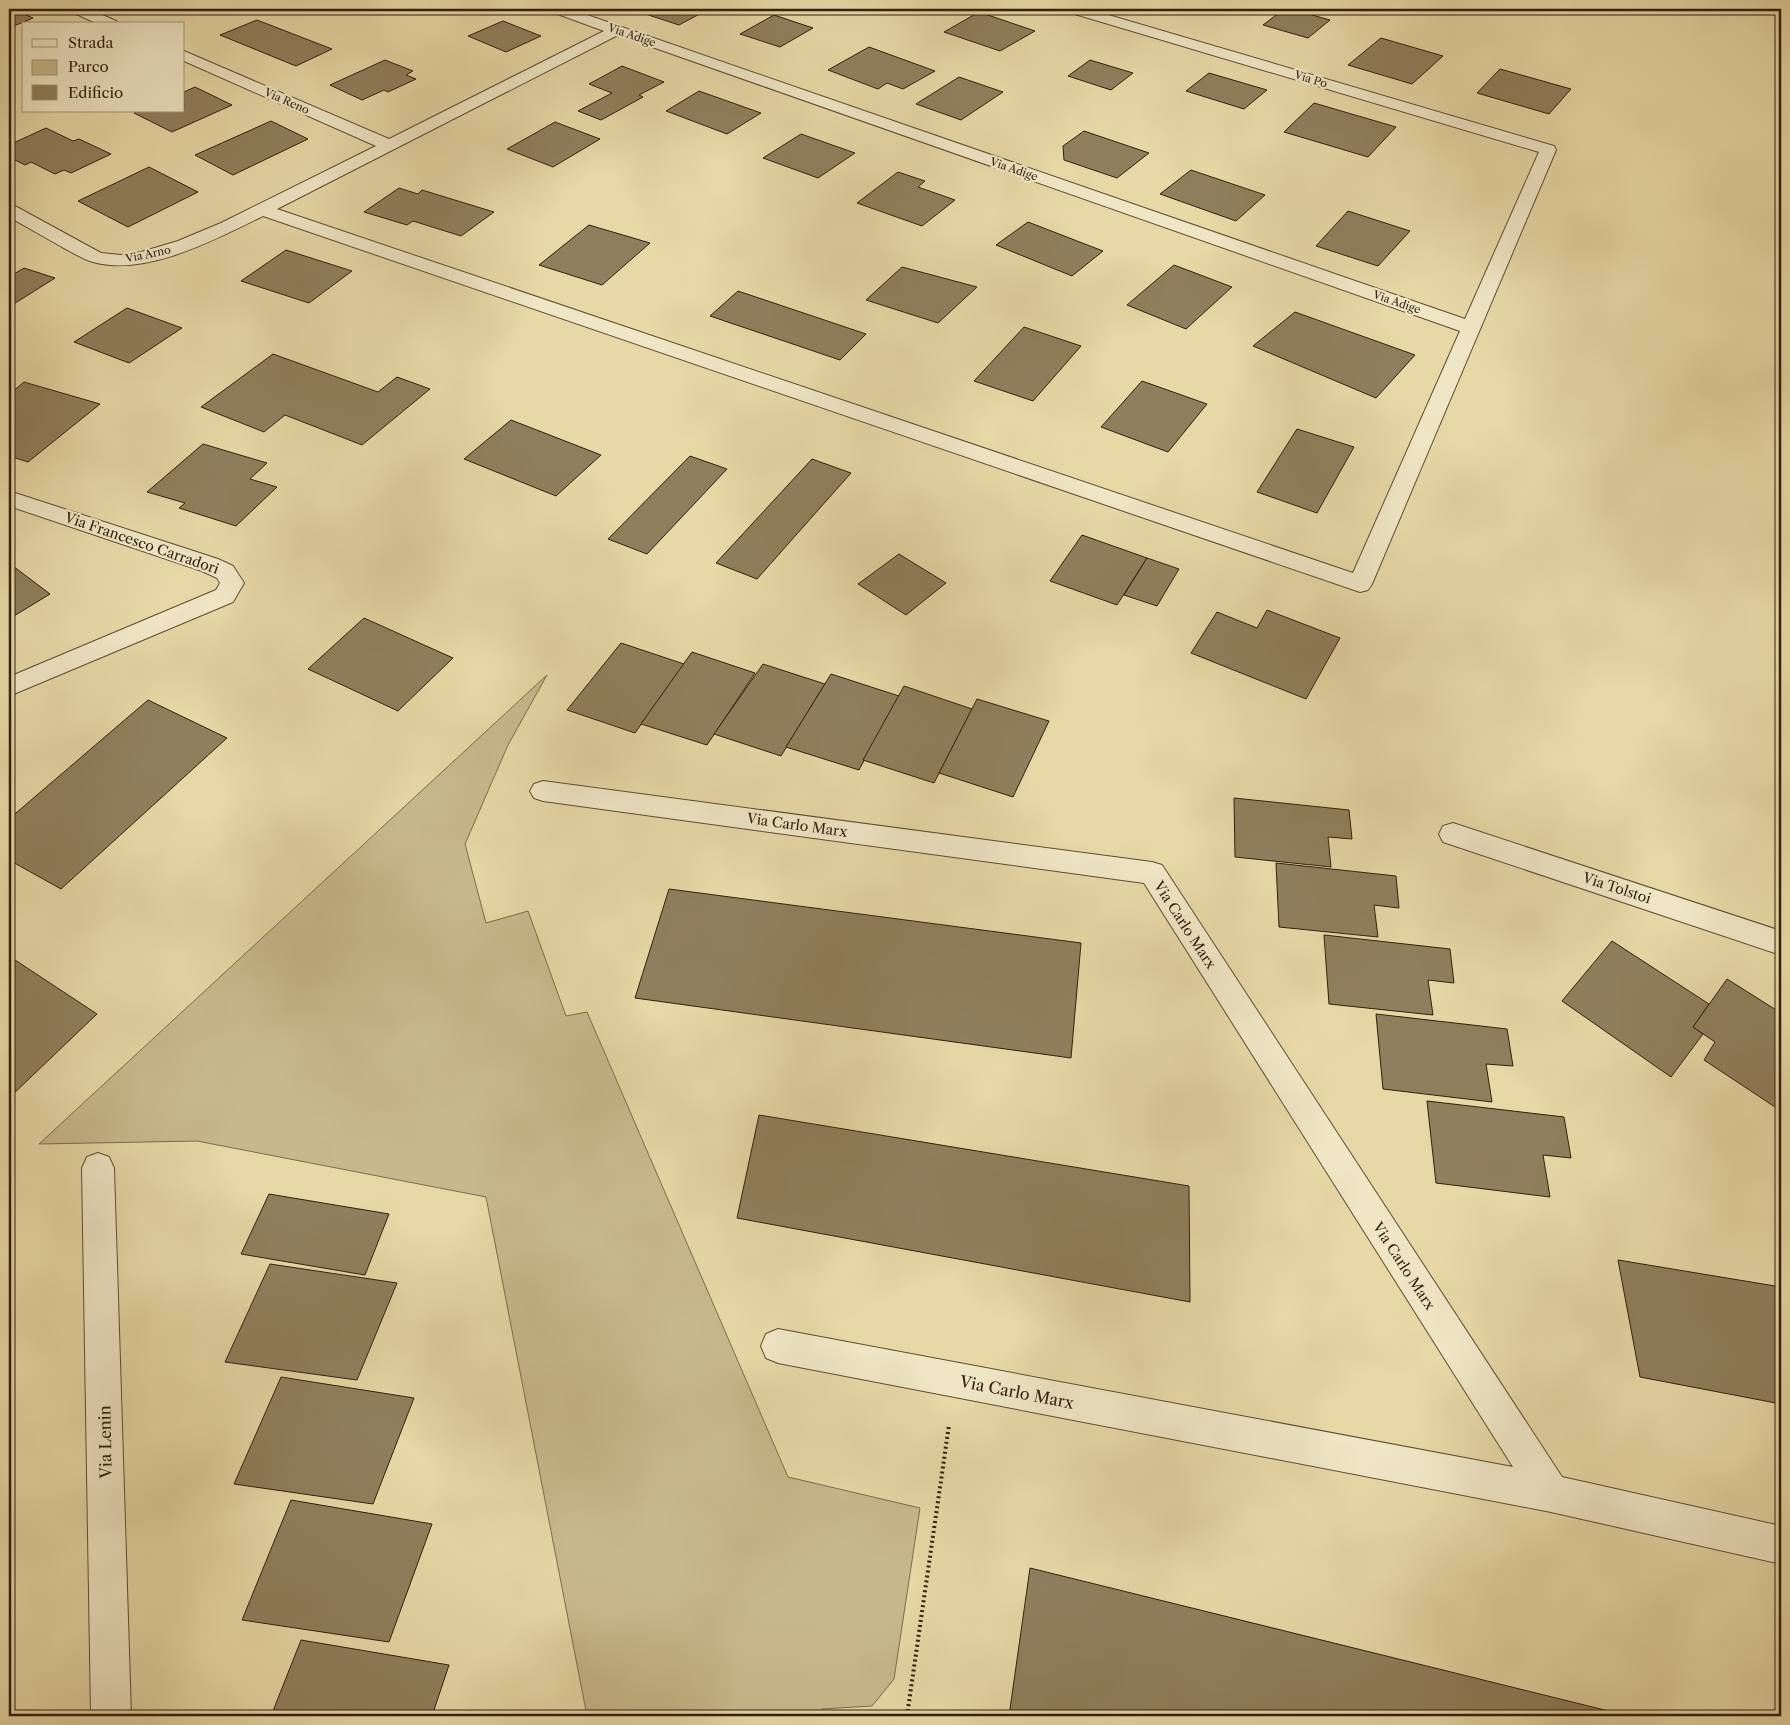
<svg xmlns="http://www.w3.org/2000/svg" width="1790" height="1725" font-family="'Libre Caslon Text',serif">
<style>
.green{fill:#c8b98c;stroke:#7c6c4d}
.building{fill:#907f5d;stroke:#311f0e}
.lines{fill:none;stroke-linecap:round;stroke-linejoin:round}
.minor-casing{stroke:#5e4d34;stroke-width:2}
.path{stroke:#311f0e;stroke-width:4;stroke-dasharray:2 3;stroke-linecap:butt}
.minor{fill:#efe6c5;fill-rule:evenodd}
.labels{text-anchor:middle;stroke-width:4.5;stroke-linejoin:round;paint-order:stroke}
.far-street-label{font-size:11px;fill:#311f0e;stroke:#efe6c5}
.street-label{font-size:14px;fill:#311f0e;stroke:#efe6c5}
.near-street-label{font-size:16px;fill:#311f0e;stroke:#efe6c5}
</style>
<rect width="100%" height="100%" fill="#e7d8a6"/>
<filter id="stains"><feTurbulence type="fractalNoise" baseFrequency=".004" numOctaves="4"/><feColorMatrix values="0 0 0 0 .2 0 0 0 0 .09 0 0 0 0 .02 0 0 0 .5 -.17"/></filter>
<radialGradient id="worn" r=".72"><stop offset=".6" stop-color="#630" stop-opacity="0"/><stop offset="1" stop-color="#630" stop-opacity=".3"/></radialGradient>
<!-- green -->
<path class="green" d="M547,675L508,745L465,844L486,923L528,911L566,1016L587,1012L788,1477L920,1508L894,1679L872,1706L822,1709L818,1716H587L486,1197L197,1141L39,1144Z"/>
<!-- building -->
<g class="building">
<path d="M9,9H12L33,18L9,28Z"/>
<path d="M170,9H204L191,14L186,11L180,14Z"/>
<path d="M630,9H709L679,25Z"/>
<path d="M896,9H922L913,14Z"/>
<path d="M1284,9H1291L1330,20L1308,38L1263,25Z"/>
<path d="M979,12L1035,31L1000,51L944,32Z"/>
<path d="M774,15L813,28L780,47L740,34Z"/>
<path d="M257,20L332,49L296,66L220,35Z"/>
<path d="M503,21L541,36L506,52L468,36Z"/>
<path d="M1381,38L1443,56L1412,84L1348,65Z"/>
<path d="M869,47L935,71L903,89L887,83L878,89L828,70Z"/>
<path d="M385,60L413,71L406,75L416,79L388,92L384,90L362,100L330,85Z"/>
<path d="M1090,60L1133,73L1111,90L1068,76Z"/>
<path d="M622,66L664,82L639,95L643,97L601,120L578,111L612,93L589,84Z"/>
<path d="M1500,69L1571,89L1549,114L1477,93Z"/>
<path d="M1209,73L1267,90L1244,109L1186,91Z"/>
<path d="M959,77L1003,92L961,120L916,104Z"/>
<path d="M195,87L232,105L172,132L134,113L138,111H184V92Z"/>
<path d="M699,91L761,113L727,134L666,111Z"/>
<path d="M1314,103L1396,127L1368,157L1284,132Z"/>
<path d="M271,121L308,139L233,175L195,155Z"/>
<path d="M555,122L600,139L553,167L507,149Z"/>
<path d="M46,128L73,141L79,139L111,154L71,173L64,170L55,174L31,162L25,165L9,157V145Z"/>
<path d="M1084,131L1149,153L1117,178L1064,160L1063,146Z"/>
<path d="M801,134L855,153L818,178L763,158Z"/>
<path d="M149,167L198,192L128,227L78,201Z"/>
<path d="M1191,170L1265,195L1236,221L1160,194Z"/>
<path d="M898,172L925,181L918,187L955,200L922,226L857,203Z"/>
<path d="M399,188L418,194L422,190L494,212L461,236L413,221L407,225L364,212Z"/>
<path d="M1348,211L1410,231L1378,266L1316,246Z"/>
<path d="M1028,222L1103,251L1072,276L996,245Z"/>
<path d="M589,225L650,243L602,285L539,265Z"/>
<path d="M286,250L352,271L309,303L241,281Z"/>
<path d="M1174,265L1232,287L1186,329L1127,305Z"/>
<path d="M902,267L977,287L938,323L866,300Z"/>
<path d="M24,268L55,278L9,307V277Z"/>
<path d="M738,291L866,334L840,360L710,316Z"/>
<path d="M127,308L182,328L129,363L74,342Z"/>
<path d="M1295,312L1415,355L1376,398L1253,346Z"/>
<path d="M1024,327L1081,346L1033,401L974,381Z"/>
<path d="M273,354L378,392L397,377L430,389L362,445L285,415L264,432L201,407Z"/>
<path d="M1142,381L1207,404L1168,452L1101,427Z"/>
<path d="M24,382L100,404L28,462L9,456V391L12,392Z"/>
<path d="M511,420L601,455L556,496L464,459Z"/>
<path d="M1297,429L1354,447L1317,513L1257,492Z"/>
<path d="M203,444L267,463L250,479L277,487L236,526L179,508L185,503L147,492Z"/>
<path d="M690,456L727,469L647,554L608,539Z"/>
<path d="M812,459L851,473L757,579L716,563Z"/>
<path d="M1082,535L1147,558L1117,605L1050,581Z"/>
<path d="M899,554L946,583L906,615L858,584Z"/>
<path d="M1147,558L1179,569L1157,606L1124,595Z"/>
<path d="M9,563L50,594L9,619Z"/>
<path d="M1267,610L1340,638L1306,699L1191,653L1217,612L1257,628Z"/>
<path d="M364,618L453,658L398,711L308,669Z"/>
<path d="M621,643L684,664L635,733L567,710Z"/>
<path d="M692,652L755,673L707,745L641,724Z"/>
<path d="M763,664L825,684L781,756L714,734Z"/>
<path d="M831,674L899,696L859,770L786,747Z"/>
<path d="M904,686L972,709L934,783L863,760Z"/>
<path d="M977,699L1049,721L1013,797L939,773Z"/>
<path d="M148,700L227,738L61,889L9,860V819Z"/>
<path d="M1234,798L1349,810L1352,839L1328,837L1331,867L1235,857Z"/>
<path d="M1276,863L1396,876L1399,908L1374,905L1378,937L1279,927Z"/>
<path d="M669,889L1081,943L1071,1058L635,998Z"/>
<path d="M1324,935L1450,949L1454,983L1428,980L1433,1015L1329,1004Z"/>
<path d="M1612,941L1709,1004L1693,1027L1703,1034L1671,1077L1562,1001Z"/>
<path d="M9,956L97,1014L9,1098Z"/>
<path d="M1727,979L1781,1013V1111L1704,1060L1715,1042L1693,1027Z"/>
<path d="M1376,1014L1507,1029L1513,1066L1486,1064L1492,1102L1383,1089Z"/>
<path d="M1427,1101L1564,1117L1571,1158L1543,1155L1550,1197L1436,1183Z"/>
<path d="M759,1115L1189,1186L1190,1302L737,1218Z"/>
<path d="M269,1194L389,1214L365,1275L241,1254Z"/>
<path d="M1618,1260L1781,1287V1404L1640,1377Z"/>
<path d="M270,1264L397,1283L357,1380L225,1362Z"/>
<path d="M281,1377L414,1398L373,1504L234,1484Z"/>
<path d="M291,1500L432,1524L389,1642L242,1620Z"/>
<path d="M1030,1568L1629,1716H1009Z"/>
<path d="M301,1640L449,1665L432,1716H271Z"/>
</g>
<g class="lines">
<!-- minor casing -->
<g class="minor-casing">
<g id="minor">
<path d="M70,9H89L116,21L118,24H98L72,12Z"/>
<path d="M550,9H570L1465,319L1539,152L1068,12L1066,9H1088L1554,146L1556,150L1372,584L1368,590L1360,592L263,216C216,239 146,277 93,262C82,259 72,252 62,247C44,237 27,227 9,217V205L15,206L101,253L121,255L141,252L178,241L221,223L376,146L184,61V51L389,139L604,31L552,12ZM618,35L1460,331L1353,573L277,209Z"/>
<path d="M9,491L218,559L233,566L244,583L233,602L9,696V677L216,590L220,583L217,578L202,571L9,506Z"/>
<path d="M543,781L1152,862L1162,865L1562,1477L1781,1526V1564L1551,1512L778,1363L766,1358L761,1346L766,1334L778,1329L1513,1467L1144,883L543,801L534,798L530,791L534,784Z"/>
<path d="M1453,823L1781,931V955L1443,842L1439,834L1443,826Z"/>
<path d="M98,1153L109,1157L114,1168L131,1716H91L82,1168L87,1157Z"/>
</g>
</g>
<!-- path -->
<path class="path" d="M907,1716L949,1425"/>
<!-- minor -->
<use href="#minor" class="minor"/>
</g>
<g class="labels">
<!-- far-street labels -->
<g class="far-street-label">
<text transform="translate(632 35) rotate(19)" y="4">Via Adige</text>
<text transform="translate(1311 79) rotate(17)" y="4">Via Po</text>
<text transform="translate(287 101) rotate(24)" y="4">Via Reno</text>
<text transform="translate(1014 169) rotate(19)" y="4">Via Adige</text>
<text transform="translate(148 254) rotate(-12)" y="4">Via Arno</text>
<text transform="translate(1397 302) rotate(19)" y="4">Via Adige</text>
</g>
<!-- street labels -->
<g class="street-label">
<text transform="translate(142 543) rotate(19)" y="5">Via Francesco Carradori</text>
<text transform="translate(797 825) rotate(8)" y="5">Via Carlo Marx</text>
<text transform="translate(1617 888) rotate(18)" y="5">Via Tolstoi</text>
<text transform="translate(1185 925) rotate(57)" y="5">Via Carlo Marx</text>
<text transform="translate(1404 1266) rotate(57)" y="5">Via Carlo Marx</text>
</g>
<!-- near-street labels -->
<g class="near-street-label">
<text transform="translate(1017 1392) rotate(11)" y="6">Via Carlo Marx</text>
<text transform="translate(105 1442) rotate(-91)" y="6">Via Lenin</text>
</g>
</g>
<!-- margin -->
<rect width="1790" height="1725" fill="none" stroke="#e7d8a6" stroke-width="30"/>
<rect x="10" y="10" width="1770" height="1705" fill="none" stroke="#311f0e" stroke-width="2.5"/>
<rect x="15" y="15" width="1760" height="1695" fill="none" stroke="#311f0e"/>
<!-- legend -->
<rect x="22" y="22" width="162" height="90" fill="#efe6c5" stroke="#a3967c"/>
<rect x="32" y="39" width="25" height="8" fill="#efe6c5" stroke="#a3967c"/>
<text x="68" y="48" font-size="15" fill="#311f0e">Strada</text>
<rect x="32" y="60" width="25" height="15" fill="#c8b98c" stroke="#a3967c"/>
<text x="68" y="72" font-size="15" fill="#311f0e">Parco</text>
<rect x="32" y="85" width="25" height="15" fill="#907f5d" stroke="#a3967c"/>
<text x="68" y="98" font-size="15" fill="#311f0e">Edificio</text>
<rect width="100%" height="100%" filter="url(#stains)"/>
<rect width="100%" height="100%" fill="url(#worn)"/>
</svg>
